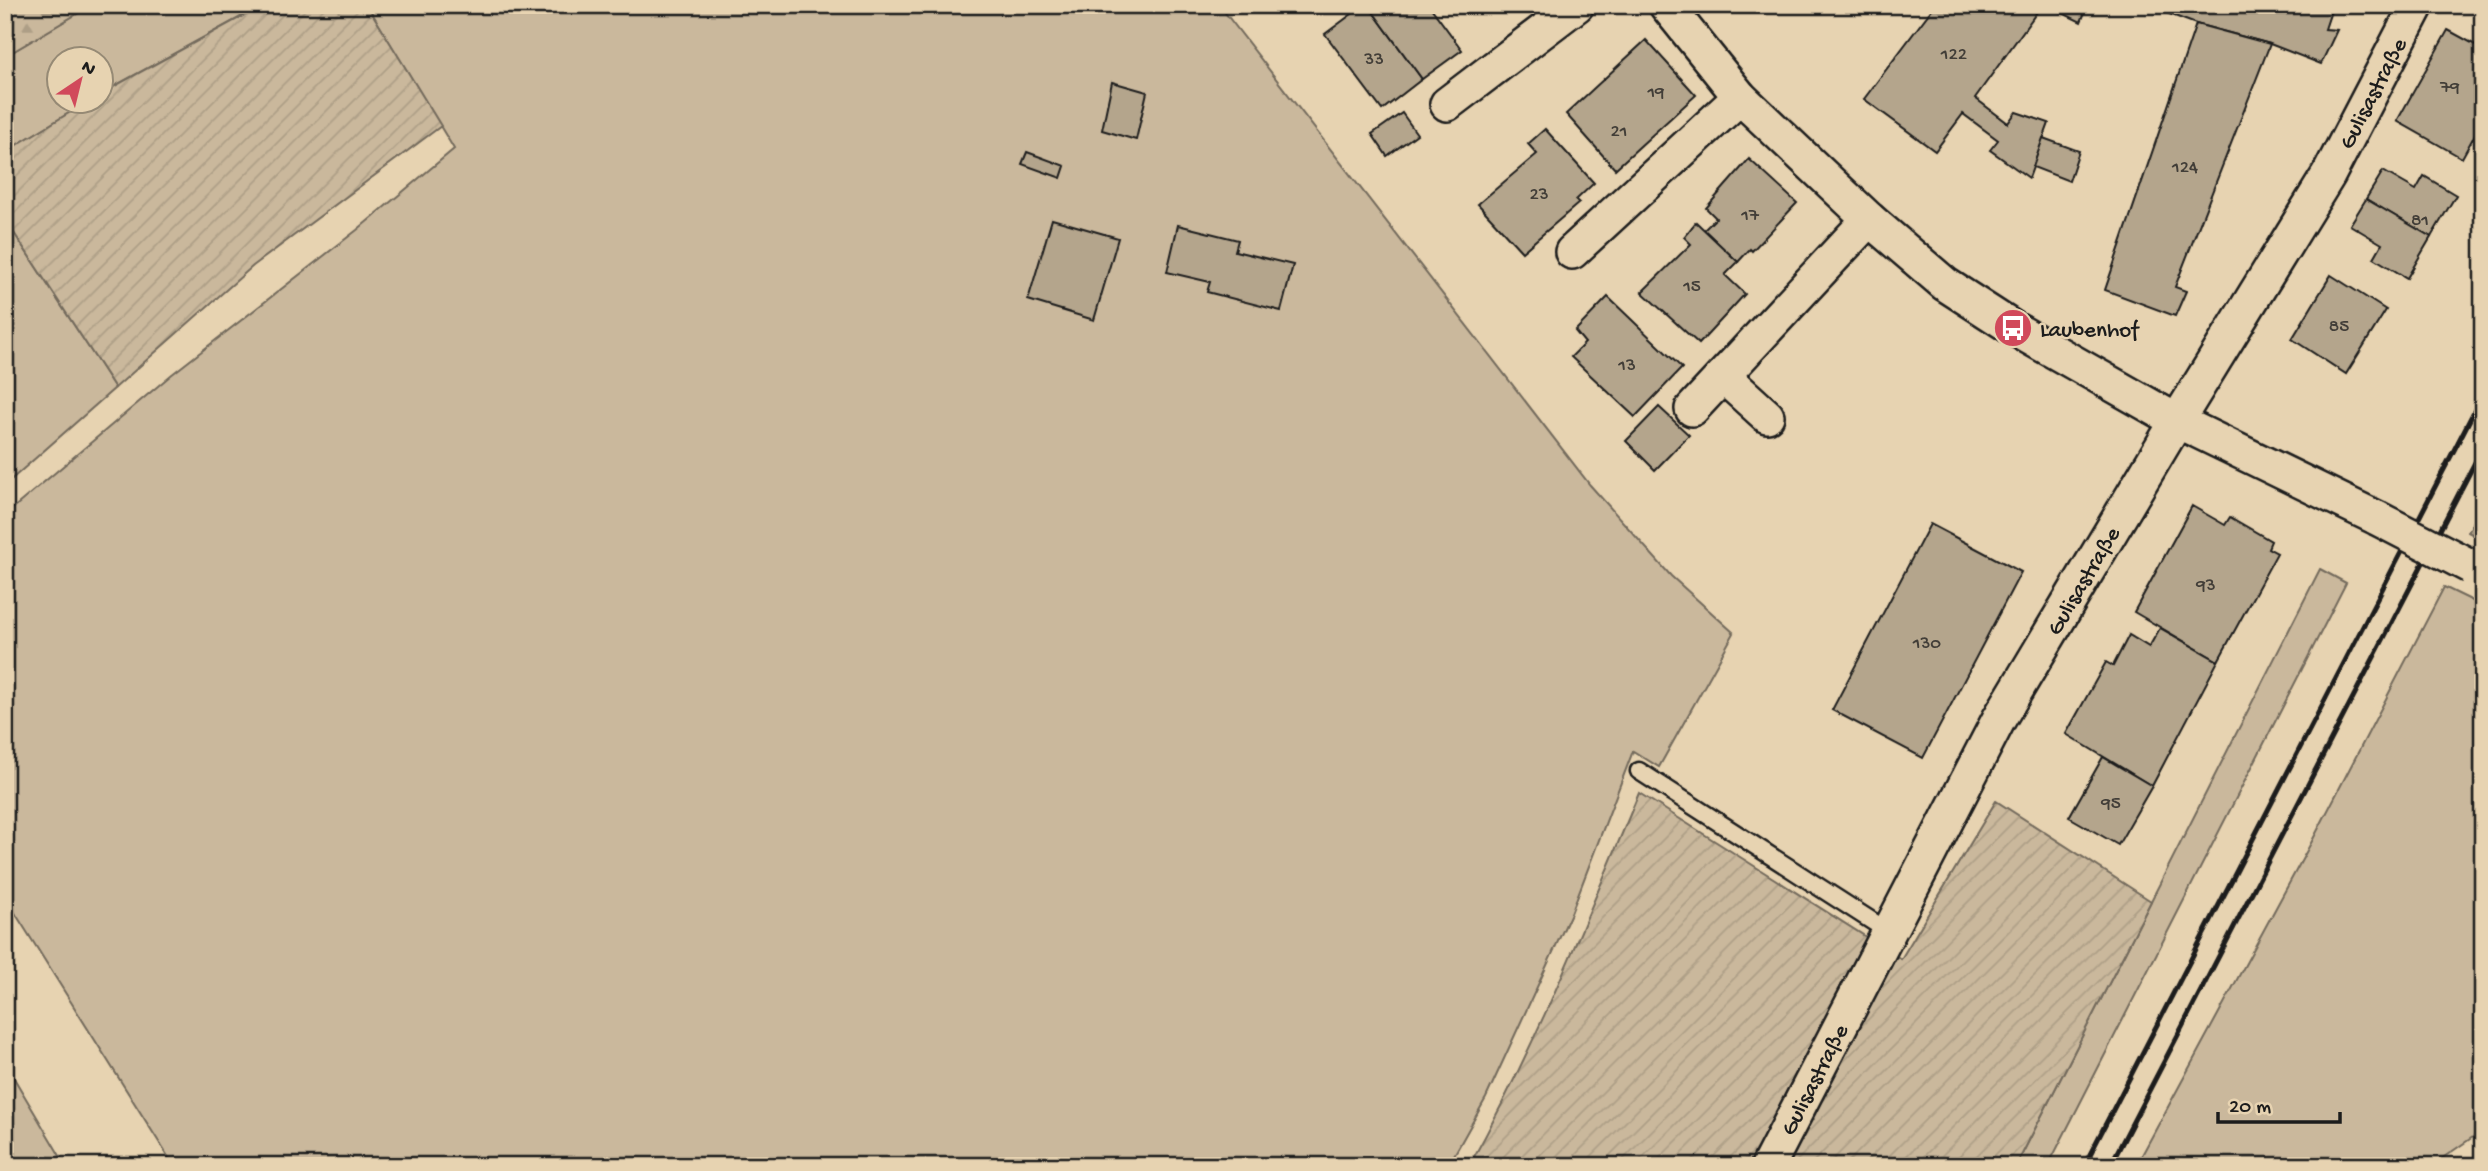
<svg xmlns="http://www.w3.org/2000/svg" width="2488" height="1171" font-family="'Gochi Hand',sans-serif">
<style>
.grass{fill:#cab89c;stroke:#736a5c;stroke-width:2}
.forest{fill:url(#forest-firs);stroke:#736a5c;stroke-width:2}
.garden{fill:url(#garden-furrows);stroke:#736a5c;stroke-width:2}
.building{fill:#b4a58c;stroke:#1c1c1c;stroke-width:2}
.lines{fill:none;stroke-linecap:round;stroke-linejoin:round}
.service-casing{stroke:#1c1c1c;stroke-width:21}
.minor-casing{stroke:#1c1c1c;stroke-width:38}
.service{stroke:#e7d3b1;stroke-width:16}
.minor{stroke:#e7d3b1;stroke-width:33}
.rail{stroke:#1c1c1c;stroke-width:5}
.minor-bridge-casing{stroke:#1c1c1c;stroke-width:38;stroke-linecap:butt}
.minor-bridge{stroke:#e7d3b1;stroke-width:33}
.labels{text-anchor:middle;stroke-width:5;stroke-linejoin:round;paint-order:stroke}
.number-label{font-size:19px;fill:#423e38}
.street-label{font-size:23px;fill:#1c1c1c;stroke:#e7d3b1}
.poi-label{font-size:23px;fill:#1c1c1c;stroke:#e7d3b1;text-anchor:start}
</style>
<defs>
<pattern id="forest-firs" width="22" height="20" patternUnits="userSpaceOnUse" patternTransform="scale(1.75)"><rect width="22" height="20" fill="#cab89c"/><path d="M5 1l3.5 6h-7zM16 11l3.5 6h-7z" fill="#ad9e86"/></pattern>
<pattern id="garden-furrows" width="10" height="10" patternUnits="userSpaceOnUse" patternTransform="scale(1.75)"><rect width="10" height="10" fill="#cab89c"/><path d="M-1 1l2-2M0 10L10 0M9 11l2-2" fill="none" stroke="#ad9e86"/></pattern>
</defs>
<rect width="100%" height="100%" fill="#e7d3b1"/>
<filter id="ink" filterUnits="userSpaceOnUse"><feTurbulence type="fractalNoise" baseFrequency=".0143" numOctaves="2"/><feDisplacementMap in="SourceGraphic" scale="14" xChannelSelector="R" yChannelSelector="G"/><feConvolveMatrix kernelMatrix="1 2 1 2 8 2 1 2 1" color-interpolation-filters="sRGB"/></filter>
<g filter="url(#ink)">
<!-- grass -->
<g class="grass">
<path d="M92,5H263L102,93V60H60V102H87L5,152V48L9,54Z"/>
<path d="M367,5H1219L1590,485L1671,576L1734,633L1659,767L1633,751L1571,913L1486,1098L1448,1166H174L5,897V515L171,375L357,230L454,149Z"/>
<path d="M5,219L115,388L5,485Z"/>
<path d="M2320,569L2346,583L2048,1166H2016Z"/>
<path d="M2444,587L2483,606V1130L2431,1166H2136L2311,843Z"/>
<path d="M5,1063L66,1166H5Z"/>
</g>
<!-- forest -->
<g class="forest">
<path d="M5,5H92L9,54L5,48Z"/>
<path d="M2483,505V540L2468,532Z"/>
</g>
<!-- garden -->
<g class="garden">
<path d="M263,5H367L441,126L253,266L115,388L5,219V152L87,102H102V93Z"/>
<path d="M1639,793L1901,959L1996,801L2151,901L2016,1166H1469C1536,1046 1586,919 1639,793Z"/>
</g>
<!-- building -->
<g class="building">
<path d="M1364,5H1368L1422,79L1382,110L1325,34Z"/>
<path d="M1368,5H1429L1462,50L1422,79Z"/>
<path d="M1935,5H2042L1975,98L2008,123L2016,112L2049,123L2029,178L1990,150L1998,140L1963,114L1935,151L1864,99Z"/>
<path d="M2046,5H2088L2081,22Z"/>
<path d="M2145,5H2333L2325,29L2337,30L2321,64L2270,44L2196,24Z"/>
<path d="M2196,24L2270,44L2175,287L2186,291L2175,316L2105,290Z"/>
<path d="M2448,30L2483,49V120L2462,158L2397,121Z"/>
<path d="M1646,40L1696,95L1615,169L1566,114Z"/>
<path d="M1112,82L1147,92L1136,140L1102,130Z"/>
<path d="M1402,113L1417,134L1387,156L1372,134Z"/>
<path d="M1545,129L1594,183L1576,200L1579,203L1522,252L1478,204L1537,154L1528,144Z"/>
<path d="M2043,138L2079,151L2069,181L2033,167Z"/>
<path d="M1027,152L1065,166L1061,178L1022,164Z"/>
<path d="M1749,159L1797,203L1752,251L1750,249L1738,262L1704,230L1716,218L1706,208Z"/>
<path d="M2383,171L2416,190L2424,176L2456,195L2431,237L2366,199Z"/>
<path d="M2366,199L2431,237L2407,278L2374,258L2382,244L2350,225Z"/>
<path d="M1052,219L1118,238L1094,320L1028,300Z"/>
<path d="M1696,222L1738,262L1725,275L1745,294L1699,344L1642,292L1691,244L1684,237Z"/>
<path d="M1178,225L1238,240L1235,251L1293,265L1281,311L1207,292L1210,282L1167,272Z"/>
<path d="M2331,275L2386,310L2346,374L2292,339Z"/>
<path d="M1608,297L1682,368L1635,417L1571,357L1585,343L1575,331Z"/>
<path d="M1659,407L1689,435L1655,470L1626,441Z"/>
<path d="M2192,506L2225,525L2230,517L2271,541L2268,548L2277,553L2218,661L2134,612Z"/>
<path d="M1930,524L2021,572L1923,758L1832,710Z"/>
<path d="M2160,628L2218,661L2152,786L2066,734L2106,662L2113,666L2129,635L2149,647Z"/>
<path d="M2103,757L2152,786L2118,845L2069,817Z"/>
</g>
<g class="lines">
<!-- service casing -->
<g class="service-casing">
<path id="service" d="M1639,771L1889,932"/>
</g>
<!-- minor casing -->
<g class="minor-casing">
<g id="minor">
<path d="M1666,5L1740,97L1869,219L1945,284L2013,328L2177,421L2377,518"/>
<path d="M1447,104L1577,5"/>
<path d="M1572,252L1740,97"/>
<path d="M1723,376L1767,416"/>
<path d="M1692,409L1869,219"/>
<path id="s1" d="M1768,1166L1999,719L2177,421L2329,174L2417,5"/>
</g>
</g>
<!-- service -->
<use href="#service" class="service"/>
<!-- minor -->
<use href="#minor" class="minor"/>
<!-- rail -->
<g class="rail">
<path d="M2084,1166L2483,394"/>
<path d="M2110,1166L2483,447"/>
</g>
<!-- minor-bridge casing -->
<g class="minor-bridge-casing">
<path id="minor-bridge" d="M2377,518L2470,566"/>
</g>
<!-- minor-bridge -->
<use href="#minor-bridge" class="minor-bridge"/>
</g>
</g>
<!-- icons -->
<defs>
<g id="bus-disc" transform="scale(2.0125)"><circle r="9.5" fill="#d1495b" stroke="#e7d3b1"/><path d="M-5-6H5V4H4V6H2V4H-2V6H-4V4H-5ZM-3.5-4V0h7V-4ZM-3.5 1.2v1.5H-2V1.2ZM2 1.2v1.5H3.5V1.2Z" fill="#fff"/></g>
</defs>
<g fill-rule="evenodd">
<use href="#bus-disc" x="2013" y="328"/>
</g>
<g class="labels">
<!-- number labels -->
<g class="number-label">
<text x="1954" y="59">122</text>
<text x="1374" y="64">33</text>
<text x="2450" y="92">79</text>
<text x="1656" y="97">19</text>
<text x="1619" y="136">21</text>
<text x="2185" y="172">124</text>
<text x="1539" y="199">23</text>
<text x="1750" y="220">17</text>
<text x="2420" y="225">81</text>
<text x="1692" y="291">15</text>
<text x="2339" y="331">85</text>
<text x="1627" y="370">13</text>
<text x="2206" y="590">93</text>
<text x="1927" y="648">130</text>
<text x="2111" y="808">95</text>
</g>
<!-- street labels -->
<g class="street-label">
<text dy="8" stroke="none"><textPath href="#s1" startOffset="1232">Gulisastraße</textPath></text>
<text dy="8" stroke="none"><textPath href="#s1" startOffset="665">Gulisastraße</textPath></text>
<text dy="8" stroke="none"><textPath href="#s1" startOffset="98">Gulisastraße</textPath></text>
</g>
<!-- poi labels -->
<g class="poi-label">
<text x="2040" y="336">Laubenhof</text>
</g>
</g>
<!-- margin -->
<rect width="2488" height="1171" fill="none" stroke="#e7d3b1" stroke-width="28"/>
<rect x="14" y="14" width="2460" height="1143" fill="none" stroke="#1c1c1c" stroke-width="2.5" filter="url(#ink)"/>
<!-- north arrow -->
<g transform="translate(80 80) rotate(35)"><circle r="33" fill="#e7d3b1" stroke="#968a75" stroke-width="2"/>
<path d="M0-5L12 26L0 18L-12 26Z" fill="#d1495b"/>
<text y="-10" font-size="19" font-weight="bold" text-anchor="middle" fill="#1c1c1c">N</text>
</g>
<!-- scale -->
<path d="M2218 1112v10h122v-10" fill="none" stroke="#1c1c1c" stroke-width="3.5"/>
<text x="2229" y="1112" font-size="21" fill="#1c1c1c" stroke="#e7d3b1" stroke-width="5" paint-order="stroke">20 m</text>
</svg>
